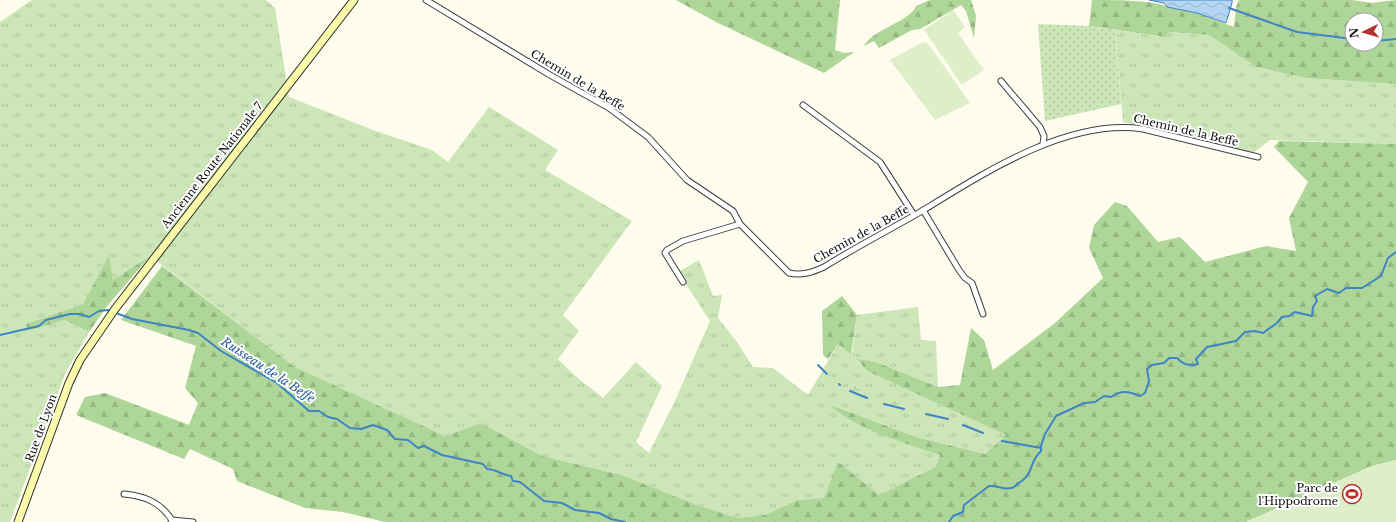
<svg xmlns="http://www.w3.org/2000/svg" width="1396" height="522" font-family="'Libre Baskerville',serif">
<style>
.grass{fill:url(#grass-tufts)}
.forest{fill:url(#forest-firs);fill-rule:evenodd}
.wetland{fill:url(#wetland-marsh)}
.garden{fill:url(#garden-dots)}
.pitch{fill:#deeec9}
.water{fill:url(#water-waves);stroke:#3e84c6}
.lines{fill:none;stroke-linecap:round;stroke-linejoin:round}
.stream{stroke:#3e84c6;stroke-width:2}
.street-casing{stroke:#3f3f3f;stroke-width:7}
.secondary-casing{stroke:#2e2e2e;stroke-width:9}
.street{stroke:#fff;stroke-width:5}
.secondary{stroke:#fbf9aa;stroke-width:7}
.labels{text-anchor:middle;stroke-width:4;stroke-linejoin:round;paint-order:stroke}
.street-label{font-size:11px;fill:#0c0c0c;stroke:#fff}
.poi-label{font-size:11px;fill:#0c0c0c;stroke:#fff;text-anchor:end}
.water-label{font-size:12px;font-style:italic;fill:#1c5797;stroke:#fff}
</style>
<defs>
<pattern id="grass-tufts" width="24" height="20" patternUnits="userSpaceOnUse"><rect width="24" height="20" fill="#cce6b8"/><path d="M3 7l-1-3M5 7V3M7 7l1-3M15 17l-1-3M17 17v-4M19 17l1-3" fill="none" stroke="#aec49d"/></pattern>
<pattern id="forest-firs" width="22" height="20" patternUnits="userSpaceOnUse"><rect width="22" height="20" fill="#aed698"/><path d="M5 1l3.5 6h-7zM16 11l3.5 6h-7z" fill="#94b682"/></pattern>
<pattern id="wetland-marsh" width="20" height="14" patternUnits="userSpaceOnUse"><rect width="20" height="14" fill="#cce6b8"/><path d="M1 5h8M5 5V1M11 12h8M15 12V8" fill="none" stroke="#aec49d"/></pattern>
<pattern id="garden-dots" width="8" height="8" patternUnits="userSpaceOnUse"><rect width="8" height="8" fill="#cce6b8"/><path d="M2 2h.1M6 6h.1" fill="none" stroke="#aec49d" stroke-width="1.8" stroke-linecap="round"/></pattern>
<pattern id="water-waves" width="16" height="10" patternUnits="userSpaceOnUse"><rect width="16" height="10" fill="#b3d5f3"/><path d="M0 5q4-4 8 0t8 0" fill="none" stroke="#99b6cf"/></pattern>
</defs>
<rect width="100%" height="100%" fill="#fefcec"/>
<!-- grass -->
<g class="grass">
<path d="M32,0H266L275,8L289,97L373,130L432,150L448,162L489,107L558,150L545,170L632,221L563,315L579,331L558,359L573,374L603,398L636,362L662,386L636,442L649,453L674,403L710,321L678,272L699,260L713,296L722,295L718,318L737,342L753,367L773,368L808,395L838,344L852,353L857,315L918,307L921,340L936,341L938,387L876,362L857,360L867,371L1006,435L985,454L916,437L830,404C844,424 914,446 940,455L935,467L879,495L797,500L765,515L738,518L697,505L622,475L542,456L481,423L445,436L295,367L150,256L113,281L109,255L83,304L26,324L28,331L65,320L89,332L65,374L10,522H0V22Z"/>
<path d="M1115,30L1164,37L1169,32L1209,35L1258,67L1306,78L1396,84V144L1270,140L1253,153L1189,136L1195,131L1188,123L1176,133L1123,122Z"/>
</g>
<!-- forest -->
<g class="forest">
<path d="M676,0H840L835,50L844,53L854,52L824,73L716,22Z"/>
<path d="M930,0H971L976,16L974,38L966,11L961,5L920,29L912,30L879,48L874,41L864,46C874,28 910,22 916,6Z"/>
<path d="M1092,0C1109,0 1157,0 1167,7L1197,13L1234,27L1236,7L1239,0H1352L1371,3L1396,0V84L1306,78L1257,67L1209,35L1169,32L1165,37L1089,26ZM1352,20H1376V44H1352Z"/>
<path d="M1279,141L1396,144V460L1372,466L1246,522H385L343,512L305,508L237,481L233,469L190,449L184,459L76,415L85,397L105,393L189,425L198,403L185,388L196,346L121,320L162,266L295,367L445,436L481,423L542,456L622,475L697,505L738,518L765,515L797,500L824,498L838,462L879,495L935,467L940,455C907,444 852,428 829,404L916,437L985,454L1006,435L867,371L857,359L876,362L938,387L960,385L971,328L984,340L993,370L1055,323L1103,278L1089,248L1094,225L1115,202L1127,206L1158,242L1180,237L1205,262L1266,246L1296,251L1289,218L1308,182L1274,147Z"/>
<path d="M109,255L113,280L150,256L108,305L89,332L65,320L28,331L26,324L83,304Z"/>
<path d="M842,296L857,315L851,354L838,344L828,359L823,355L822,311Z"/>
</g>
<!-- wetland -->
<g class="wetland">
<path d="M853,382L871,391L865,404L846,395Z"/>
<path d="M891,399L906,406L901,415L886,408Z"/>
</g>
<!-- garden -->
<path class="garden" d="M1038,24L1089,26L1115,30L1121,104L1045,121Z"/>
<!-- pitch -->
<g class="pitch">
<path d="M953,10L965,27L958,33L984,70L962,85L924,30Z"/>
<path d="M925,42L929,45L970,103L935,120L890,60L921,43Z"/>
<path d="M1396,460V522H1246L1372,466Z"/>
</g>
<!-- water -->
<path class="water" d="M1149,0H1232V3L1226,23L1197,13L1167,7L1164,3Z"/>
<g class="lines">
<!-- stream -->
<g class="stream">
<path d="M1229,8L1297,32L1352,39"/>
<path d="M1376,41L1396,39"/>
<path d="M0,335L39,326L46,320L70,314H80L89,317L99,311L108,310L132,319L189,330L198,333L221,351L277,383L309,411H319L328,417L337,419L350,428L361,429L373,425L387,430L395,439L408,440L418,448L424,446L442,455L483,464L487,469C496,469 502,475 511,476L513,481L520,482L544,501L562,503L575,510L599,513L611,519L625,522"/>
<path d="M818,365L827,374"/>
<path d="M839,384L840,385"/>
<path d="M850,391L867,398"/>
<path d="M884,404L904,409"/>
<path d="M926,414L948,419"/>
<path d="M963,425L983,433"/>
<path d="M1002,441L1041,448"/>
<path d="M949,522L953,516L963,512L964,505L989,486C997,485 1003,490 1011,488C1015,488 1015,485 1019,483C1035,473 1028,463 1041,451V446L1045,434L1056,416L1084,403L1095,402L1104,396L1111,397C1121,390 1128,391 1140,396L1145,393L1149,381L1147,369L1152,365L1164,363L1169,358H1177C1184,365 1188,366 1198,364L1196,359L1207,347L1236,341L1245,332L1255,331L1263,333L1277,323L1282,317L1289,316L1295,312L1312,316L1313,307L1317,301L1315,296L1327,289L1339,293L1346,288H1362L1381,276L1388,258L1396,252"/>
</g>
<!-- street casing -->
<g class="street-casing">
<g id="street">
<path d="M426,0L550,75L609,108L648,137L687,180L733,211L740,224L789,273C802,276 813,272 824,267C856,247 889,230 922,211C984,173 1068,118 1143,129L1258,157"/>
<path d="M1001,81L1040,127L1044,136L1043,144"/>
<path d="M803,105L880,162L914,215"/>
<path d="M923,210L959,270L965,278L972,283L983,314"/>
<path d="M683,282L665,253L667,250L683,241L740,224"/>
<path d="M124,494C145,496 160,502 172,520"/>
<path d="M171,522L172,520L193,522"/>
</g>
</g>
<!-- secondary casing -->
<g class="secondary-casing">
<path id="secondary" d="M18,522L69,383L80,360L115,309L354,0"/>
</g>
<!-- street -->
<use href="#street" class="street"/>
<!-- secondary -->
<use href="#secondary" class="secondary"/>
</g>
<!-- icons -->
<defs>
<g id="stadium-ring" transform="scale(1)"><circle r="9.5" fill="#fff" stroke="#b5312b" stroke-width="1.5"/><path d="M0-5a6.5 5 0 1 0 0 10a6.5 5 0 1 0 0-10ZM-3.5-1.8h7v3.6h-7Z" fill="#b5312b"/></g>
</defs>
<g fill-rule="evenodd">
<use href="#stadium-ring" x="1352" y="494"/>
</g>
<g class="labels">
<!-- street labels -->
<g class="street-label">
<text transform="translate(578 80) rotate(31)" y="4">Chemin de la Beffe</text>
<text transform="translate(1186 130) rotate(13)" y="4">Chemin de la Beffe</text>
<text transform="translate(212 165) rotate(-52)" y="4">Ancienne Route Nationale 7</text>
<text transform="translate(861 234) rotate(-29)" y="4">Chemin de la Beffe</text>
<text transform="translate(41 428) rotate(-70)" y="4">Rue de Lyon</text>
</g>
<!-- poi labels -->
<g class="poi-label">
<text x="1338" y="492">Parc de<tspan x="1338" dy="13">l'Hippodrome</tspan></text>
</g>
<!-- water labels -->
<g class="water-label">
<text transform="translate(268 370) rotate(33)" y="4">Ruisseau de la Beffe</text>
</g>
</g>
<!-- north arrow -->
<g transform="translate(1364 32) rotate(265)"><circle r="19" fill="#ffffff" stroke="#9e9e9e"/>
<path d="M0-3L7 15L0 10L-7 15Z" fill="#b5312b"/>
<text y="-6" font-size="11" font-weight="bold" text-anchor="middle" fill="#0c0c0c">N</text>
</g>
</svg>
